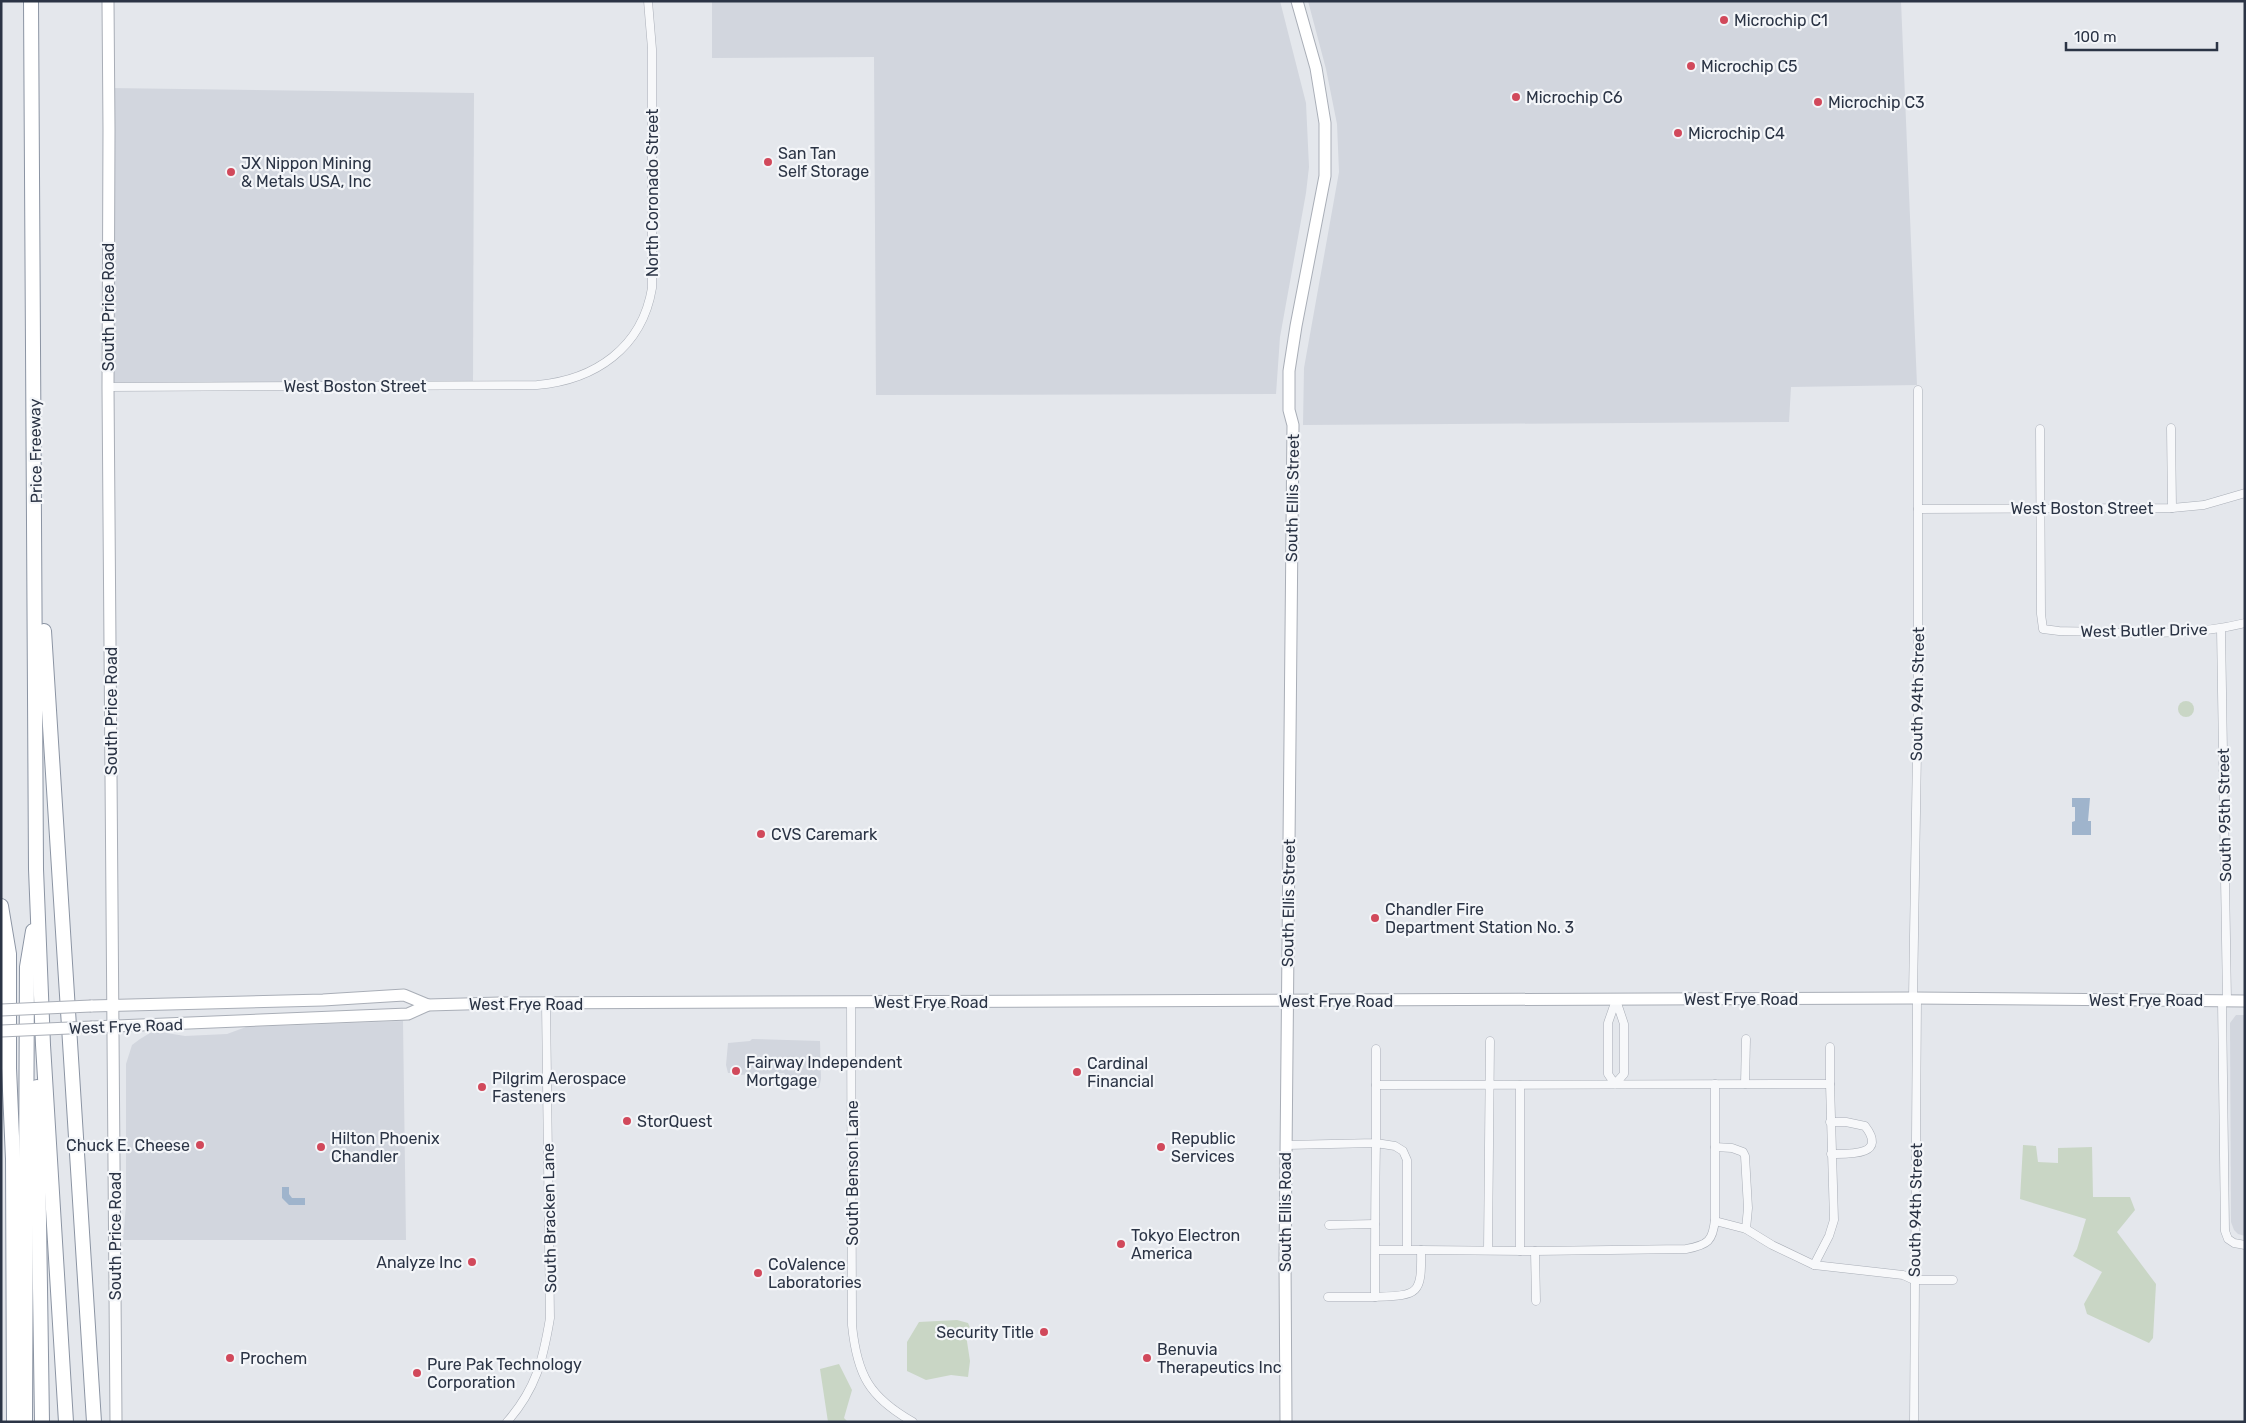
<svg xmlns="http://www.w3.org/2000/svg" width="2246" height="1423" font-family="Rubik,sans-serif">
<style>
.built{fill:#d2d6de}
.green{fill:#c9d6c5}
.water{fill:#9fb4cc}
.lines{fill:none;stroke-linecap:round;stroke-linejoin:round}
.street-casing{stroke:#a9aeb7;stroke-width:9}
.secondary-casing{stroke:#a9aeb7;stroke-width:13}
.highway-casing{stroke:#8b94a3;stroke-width:16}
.street{stroke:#f7f8fa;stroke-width:8}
.secondary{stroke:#fff;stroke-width:11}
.highway{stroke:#fff;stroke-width:14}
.secondary-bridge-casing{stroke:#a9aeb7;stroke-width:13;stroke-linecap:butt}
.secondary-bridge{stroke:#fff;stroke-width:11}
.poi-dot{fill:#d1495b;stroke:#f4f6f9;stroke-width:2}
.labels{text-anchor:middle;stroke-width:4.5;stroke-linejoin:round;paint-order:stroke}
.poi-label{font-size:16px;fill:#2b3445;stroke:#f4f6f9;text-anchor:start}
.street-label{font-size:16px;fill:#2b3445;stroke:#f4f6f9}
</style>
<rect width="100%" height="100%" fill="#e4e7ec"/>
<!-- built -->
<g class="built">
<path d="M712,1H1280L1306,103L1309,167L1306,193L1280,337L1276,394L876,395L874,57L712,58Z"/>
<path d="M1308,1H1901L1917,385L1791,387L1789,422L1303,425L1304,368L1339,172L1337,124L1326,69Z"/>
<path d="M109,88L474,93L473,385L108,387Z"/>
<path d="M2236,1015H2245V1236L2238,1234L2234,1230L2231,1222L2230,1023Z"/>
<path d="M403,1021L406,1240H123L126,1205V1064L132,1045L140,1039L150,1033L160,1032L185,1036L227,1034L246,1027Z"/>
<path d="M752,1039L820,1041L821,1079L819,1088L786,1090V1077L784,1073L735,1075L733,1073H728L726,1065L728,1043L750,1041Z"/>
</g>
<!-- green -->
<g class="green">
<circle cx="2186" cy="709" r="8"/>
<path d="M2023,1145L2036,1146L2038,1162L2058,1163V1148L2092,1147L2093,1197H2130L2135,1210L2117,1232L2156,1284L2153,1338L2149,1343L2087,1314L2084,1304L2102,1272L2073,1256L2077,1249L2086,1219L2020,1199Z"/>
<path d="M957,1320L968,1323L971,1330L966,1335L970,1361L968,1377L951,1375L926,1380L907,1371V1342L919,1322Z"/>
<path d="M839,1364L852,1390L844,1418L848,1422H828L820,1369Z"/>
</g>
<!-- water -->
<g class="water">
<path d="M2072,798H2090L2088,821H2091V835H2072V822L2075,821V807H2072Z"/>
<path d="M282,1187H289V1194L292,1198H305V1205H289L282,1198Z"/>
</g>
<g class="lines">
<!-- street casing -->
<g class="street-casing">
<g id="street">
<path d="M108,387L537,385C595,380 642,348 652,288V49L648,1"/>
<path d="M2171,428L2172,508"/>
<path d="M2040,429L2041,614L2043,629L2059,631C2120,632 2185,638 2245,623"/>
<path d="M1918,509L2172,508L2204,505L2245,493"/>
<path d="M2221,629L2227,1001"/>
<path d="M1913,998L1918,689V390"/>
<path d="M1616,1000L1624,1024V1074L1615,1084L1608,1074V1023Z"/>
<path d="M2222,1001L2225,1231L2228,1239L2234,1243L2245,1245"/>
<path d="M851,1002L852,1325C857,1375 869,1397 913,1422"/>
<path d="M1745,1084L1746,1039"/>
<path d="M1830,1084V1047"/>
<path d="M1376,1085L1830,1084L1834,1220L1829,1236L1814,1265L1903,1275L1914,1280H1953"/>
<path d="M1520,1085V1251"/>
<path d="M1830,1122H1846L1865,1126C1888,1156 1849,1154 1831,1154"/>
<path d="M1286,1145L1376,1143V1049"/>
<path d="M1715,1147L1732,1148L1743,1152L1745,1156L1748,1208L1746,1229L1715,1221"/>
<path d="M1329,1225L1375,1224"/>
<path d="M1746,1229L1772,1245L1814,1265"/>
<path d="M1375,1250H1421C1422,1296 1418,1295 1375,1297C1375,1246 1375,1194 1376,1143L1395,1146L1403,1151L1407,1160V1250"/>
<path d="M1421,1250L1535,1251L1686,1249C1708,1245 1713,1241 1715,1219V1084"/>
<path d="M1488,1250L1490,1041"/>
<path d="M1535,1251L1536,1301"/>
<path d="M1328,1297H1375"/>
<path d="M507,1422C536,1389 543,1360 550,1318L546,1003"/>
<path d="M1914,1422L1917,998"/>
</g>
</g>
<!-- secondary casing -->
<g class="secondary-casing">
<g id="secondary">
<path d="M108,1L109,130L108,387L116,1422"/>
<path d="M91,1006L323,1000L404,995L428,1005"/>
<path d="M92,1027L408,1014L428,1005L500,1003L1913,998L2245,1001"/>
<path d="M1286,1422L1285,1260L1293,425L1289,410V371L1296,326L1325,176V123L1316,68L1297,1"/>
</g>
</g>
<!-- highway casing -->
<g class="highway-casing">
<g id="highway">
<path d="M31,1L36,869L43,1045L66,1422"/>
<path d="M44,631L94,1422"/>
<path d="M1,906L9,954V1068L13,1159L14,1422"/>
<path d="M37,1087L42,1422"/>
<path d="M25,1422L27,967L33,931"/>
</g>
</g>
<!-- street -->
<use href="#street" class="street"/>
<!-- secondary -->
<use href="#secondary" class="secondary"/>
<!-- highway -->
<use href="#highway" class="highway"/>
<!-- secondary-bridge casing -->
<g class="secondary-bridge-casing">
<g id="secondary-bridge">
<path d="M1,1010L91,1006"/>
<path d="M1,1031L92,1027"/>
</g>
</g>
<!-- secondary-bridge -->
<use href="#secondary-bridge" class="secondary-bridge"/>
</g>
<!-- markers -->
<g class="poi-dot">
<circle cx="1724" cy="20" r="5"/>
<circle cx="1691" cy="66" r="5"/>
<circle cx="1516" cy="97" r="5"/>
<circle cx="1818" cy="102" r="5"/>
<circle cx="1678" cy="133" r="5"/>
<circle cx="768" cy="162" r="5"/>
<circle cx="231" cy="172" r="5"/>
<circle cx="761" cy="834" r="5"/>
<circle cx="1375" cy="918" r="5"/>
<circle cx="736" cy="1071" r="5"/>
<circle cx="1077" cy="1072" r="5"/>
<circle cx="482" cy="1087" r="5"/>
<circle cx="627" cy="1121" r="5"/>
<circle cx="200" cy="1145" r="5"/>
<circle cx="321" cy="1147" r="5"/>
<circle cx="1161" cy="1147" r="5"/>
<circle cx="1121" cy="1244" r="5"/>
<circle cx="472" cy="1262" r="5"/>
<circle cx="758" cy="1273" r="5"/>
<circle cx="1044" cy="1332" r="5"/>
<circle cx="230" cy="1358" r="5"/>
<circle cx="1147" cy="1358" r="5"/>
<circle cx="417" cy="1373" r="5"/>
</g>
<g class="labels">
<!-- poi labels -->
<g class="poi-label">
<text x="1734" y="26">Microchip C1</text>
<text x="1701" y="72">Microchip C5</text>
<text x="1526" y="103">Microchip C6</text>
<text x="1828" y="108">Microchip C3</text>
<text x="1688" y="139">Microchip C4</text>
<text x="778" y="159">San Tan<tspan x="778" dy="18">Self Storage</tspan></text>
<text x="241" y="169">JX Nippon Mining<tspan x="241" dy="18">&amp; Metals USA, Inc</tspan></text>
<text x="771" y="840">CVS Caremark</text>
<text x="1385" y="915">Chandler Fire<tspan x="1385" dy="18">Department Station No. 3</tspan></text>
<text x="746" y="1068">Fairway Independent<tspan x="746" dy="18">Mortgage</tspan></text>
<text x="1087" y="1069">Cardinal<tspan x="1087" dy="18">Financial</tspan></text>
<text x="492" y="1084">Pilgrim Aerospace<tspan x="492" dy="18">Fasteners</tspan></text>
<text x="637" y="1127">StorQuest</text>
<text x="331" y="1144">Hilton Phoenix<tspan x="331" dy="18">Chandler</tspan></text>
<text x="1171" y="1144">Republic<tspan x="1171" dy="18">Services</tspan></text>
<text x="190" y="1151" text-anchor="end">Chuck E. Cheese</text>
<text x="1131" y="1241">Tokyo Electron<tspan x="1131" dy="18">America</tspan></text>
<text x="462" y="1268" text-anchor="end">Analyze Inc</text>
<text x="768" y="1270">CoValence<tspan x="768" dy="18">Laboratories</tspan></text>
<text x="1034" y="1338" text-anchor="end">Security Title</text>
<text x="1157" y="1355">Benuvia<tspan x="1157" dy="18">Therapeutics Inc</tspan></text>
<text x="240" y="1364">Prochem</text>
<text x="427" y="1370">Pure Pak Technology<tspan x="427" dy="18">Corporation</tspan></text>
</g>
<!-- street labels -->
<g class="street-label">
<text transform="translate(652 193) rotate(-90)" y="6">North Coronado Street</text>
<text transform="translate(108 307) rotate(-90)" y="6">South Price Road</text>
<text x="355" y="392">West Boston Street</text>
<text transform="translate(35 451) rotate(-91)" y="6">Price Freeway</text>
<text transform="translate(1292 498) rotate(-89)" y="6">South Ellis Street</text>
<text x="2082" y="514">West Boston Street</text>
<text transform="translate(2144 630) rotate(-1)" y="6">West Butler Drive</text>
<text transform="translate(1917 694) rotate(-89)" y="6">South 94th Street</text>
<text transform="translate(111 711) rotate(-90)" y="6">South Price Road</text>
<text transform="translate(2224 815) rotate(-91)" y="6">South 95th Street</text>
<text transform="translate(1288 903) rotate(-89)" y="6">South Ellis Street</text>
<text x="1741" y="1005">West Frye Road</text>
<text x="2146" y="1006">West Frye Road</text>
<text x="1336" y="1007">West Frye Road</text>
<text x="931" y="1008">West Frye Road</text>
<text x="526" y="1010">West Frye Road</text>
<text transform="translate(126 1026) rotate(-2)" y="6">West Frye Road</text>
<text transform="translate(852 1173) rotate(-90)" y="6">South Benson Lane</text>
<text transform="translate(1915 1210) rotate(-89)" y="6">South 94th Street</text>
<text transform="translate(1285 1212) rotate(-90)" y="6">South Ellis Road</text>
<text transform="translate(549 1218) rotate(-91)" y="6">South Bracken Lane</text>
<text transform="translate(115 1236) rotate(-90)" y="6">South Price Road</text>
</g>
</g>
<!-- border -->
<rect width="2246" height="1423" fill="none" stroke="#2b3445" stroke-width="5"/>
<!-- scale -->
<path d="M2066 42v8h151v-8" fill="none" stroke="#2b3445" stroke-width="2.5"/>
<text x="2074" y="42" font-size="15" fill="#2b3445" stroke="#f4f6f9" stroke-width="4" paint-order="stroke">100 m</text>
</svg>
